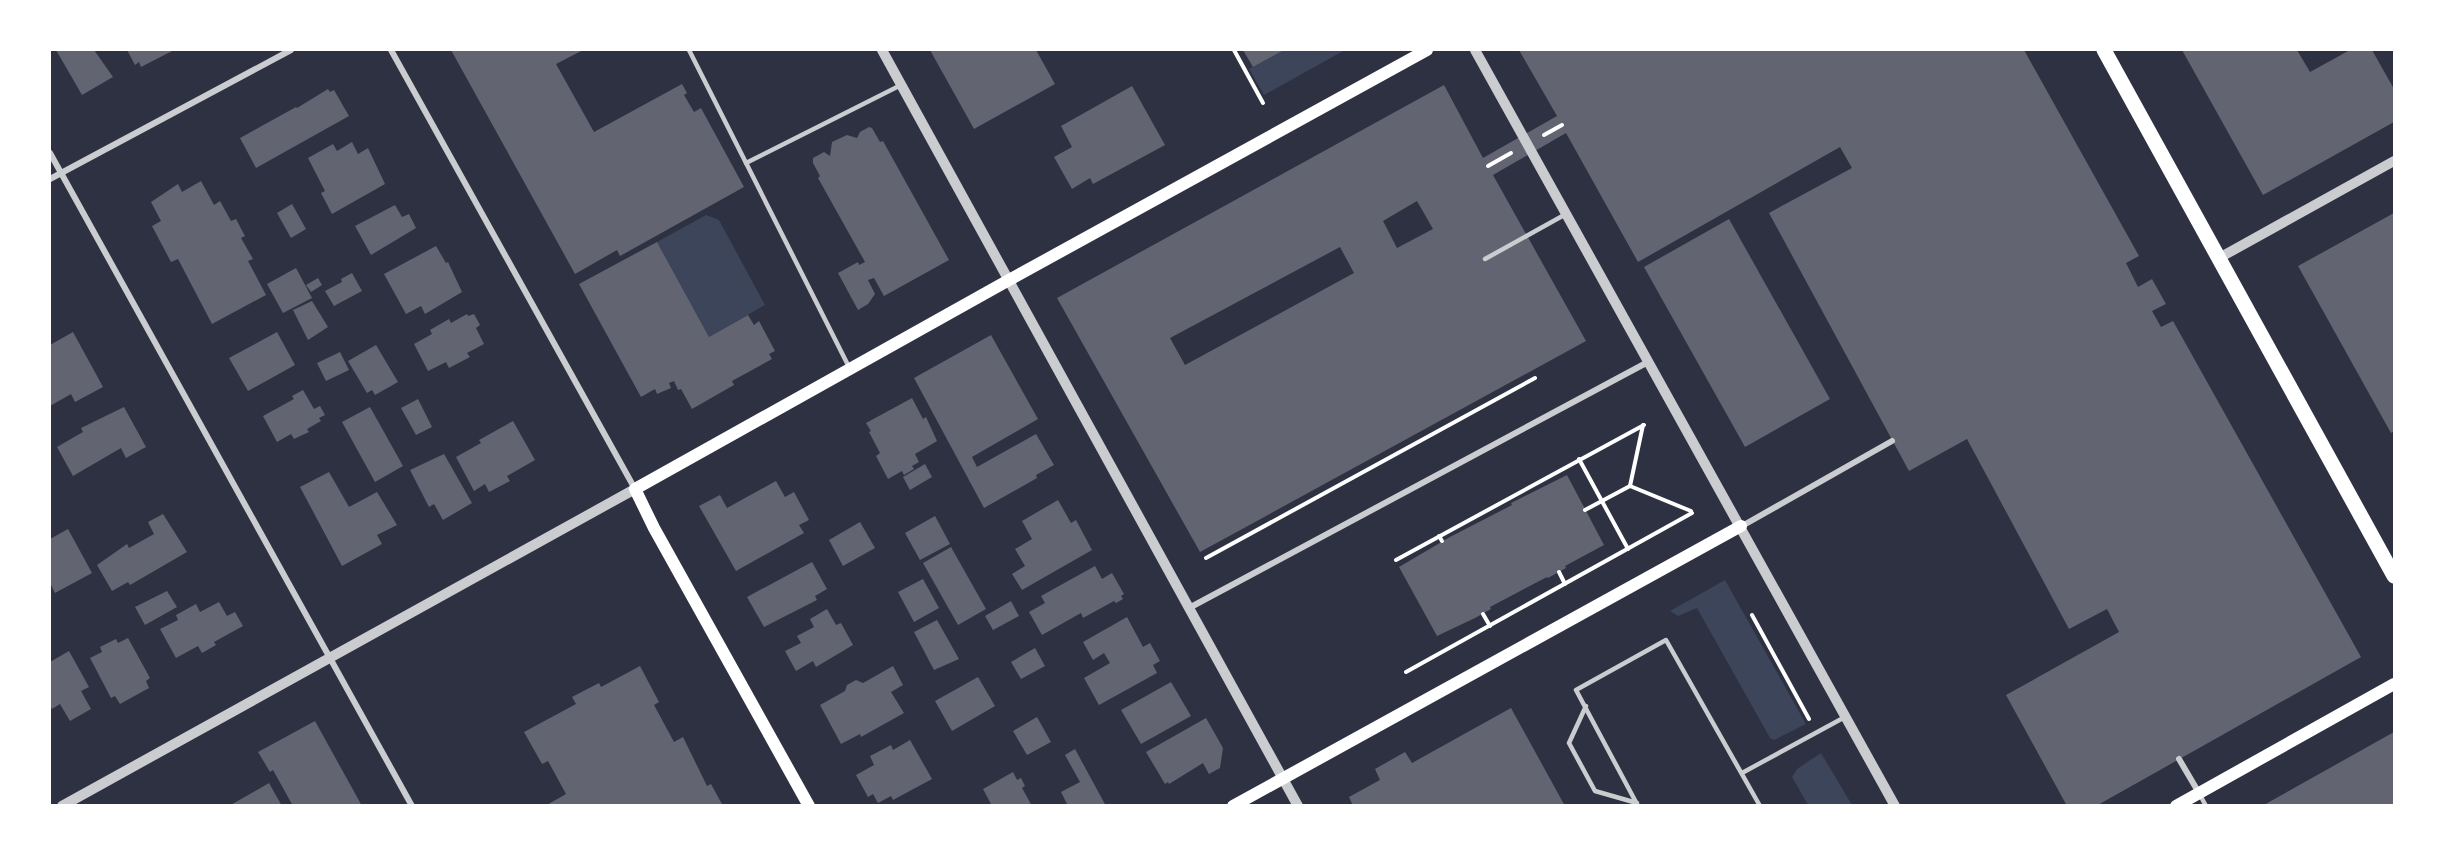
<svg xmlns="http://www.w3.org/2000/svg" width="2444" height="855" font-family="'Roboto Condensed',sans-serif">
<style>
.green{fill:#3c4559}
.building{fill:#626471;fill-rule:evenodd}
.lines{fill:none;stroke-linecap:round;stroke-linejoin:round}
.path{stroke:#fff;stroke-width:4}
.service{stroke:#caccd0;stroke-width:4.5}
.minor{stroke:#caccd0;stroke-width:6}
.tertiary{stroke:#caccd0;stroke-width:10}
.secondary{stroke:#fff;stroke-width:12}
.primary{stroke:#fff;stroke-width:15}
</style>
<rect width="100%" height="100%" fill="#2d3142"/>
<!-- green -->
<g class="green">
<path d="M1284,50H1345L1264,95L1249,69Z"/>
<path d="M706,215L719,220L765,305L709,337L657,242Z"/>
<path d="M1725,580L1806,724L1774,740L1770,738L1697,608L1678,616L1670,611Z"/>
<path d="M1821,753L1852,805H1808L1792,777L1797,769Z"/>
</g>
<!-- building -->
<g class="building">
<path d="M56,50H94L113,77L82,95Z"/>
<path d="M127,50H174L141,67L139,62L135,65Z"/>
<path d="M451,50H583L556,64L594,132L682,84L687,93L684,95L694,112L701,108L744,187L620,256L617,250L575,274Z"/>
<path d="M930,50H1036L1055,84L974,129Z"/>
<path d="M1243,50H1284L1253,67Z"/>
<path d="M1519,50H2024L2139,256L2126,263L2138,287L2152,279L2166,304L2152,311L2161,327L2173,321L2361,657L2096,806H2067L2006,695L2119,632L2107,609L2069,629L1967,439L1909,471L1769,213L1852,168L1840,147L1638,262L1566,133L1493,175L1586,341L1200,552L1057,298L1444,85L1483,158L1557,116ZM1417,201L1433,229L1397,248L1383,221ZM1340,247L1354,273L1185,365L1170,338Z"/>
<path d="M2182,50H2297L2310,72L2350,50H2372L2394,89V122L2263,195Z"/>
<path d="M1132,86L1165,145L1093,184L1090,178L1072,189L1054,157L1072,147L1061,126Z"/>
<path d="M328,89L330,92L334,90L349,116L256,168L240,138L296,107L297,108Z"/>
<path d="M869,127L872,128L880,142L883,141L949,260L884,296L874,278L868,280L875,294L868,304L858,310L838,273L858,262L859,265L865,262L818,178L820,176L813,163V158L824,152L830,156L832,142L847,135L857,138L860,132Z"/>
<path d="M352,142L358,154L368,148L385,184L332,214L321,193L325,191L308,158L333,144L337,151Z"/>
<path d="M201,181L214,205L220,201L231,221L236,219L245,236L241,238L253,259L248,261L266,295L212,324L178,259L171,262L152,226L161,221L151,202L178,184L182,192Z"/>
<path d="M292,204L306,229L291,238L277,213Z"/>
<path d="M395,205L402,217L409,214L416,228L371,255L355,226Z"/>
<path d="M2394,213V431L2391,433L2298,266Z"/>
<path d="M1729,219L1830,399L1745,447L1644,267Z"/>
<path d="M657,242L709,337L748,315L754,325L759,321L775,351L769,354L772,359L732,381L734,385L692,409L681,389L678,390L674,381L669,383L671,388L657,394L655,389L641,397L579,284Z"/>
<path d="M436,246L446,263L448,262L462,292L425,314L421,306L406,314L384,274Z"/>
<path d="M296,268L312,298L283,313L267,284Z"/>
<path d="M352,273L362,291L334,306L325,291L342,282L341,279Z"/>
<path d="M318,278L322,285L311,292L306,285Z"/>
<path d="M312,301L328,327L308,340L293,310Z"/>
<path d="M467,314L468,316L474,314L480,325L476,328L484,344L467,353L470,357L449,368L446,362L428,371L414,344L432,334L430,330L449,319L451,323Z"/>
<path d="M73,332L103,387L75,402L71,394L50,406V345Z"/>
<path d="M277,332L295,365L248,391L229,358Z"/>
<path d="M991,335L1038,419L972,457L977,467L1036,434L1054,465L1036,475L1037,478L984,508L914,378Z"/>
<path d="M376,345L398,382L375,395L372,390L367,393L348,361Z"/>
<path d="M340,352L349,370L326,381L317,363Z"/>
<path d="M303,390L314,409L320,406L325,415L319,418L321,421L307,429L309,432L294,439L291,434L277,442L263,416L294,399L292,396Z"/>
<path d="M912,398L923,419L926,417L937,441L915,454L919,462L912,466L914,469L904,475L902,471L888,479L876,456L880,453L869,432L871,431L866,423Z"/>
<path d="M418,399L432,427L416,435L401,408Z"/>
<path d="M124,407L146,447L126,458L121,448L73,476L57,447L83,432L81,428Z"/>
<path d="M370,407L403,466L375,482L342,422Z"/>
<path d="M513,421L535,460L507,476L510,481L489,492L485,484L474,491L456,457L481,443L479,440Z"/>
<path d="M444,454L472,503L443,520L434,504L429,507L410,470Z"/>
<path d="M925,464L932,477L910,490L903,477Z"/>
<path d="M329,472L349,507L377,492L397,525L377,535L382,544L342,566L300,487Z"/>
<path d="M1567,475L1604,545L1565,566L1566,568L1548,578L1547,577L1490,607L1491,609L1475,618L1437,636L1399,567L1450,537L1512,505L1511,503Z"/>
<path d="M776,481L785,497L794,492L809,520L799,525L804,533L736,571L699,506L720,495L727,508Z"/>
<path d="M1058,500L1071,523L1076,520L1092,550L1022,590L1012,574L1025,566L1015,549L1032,539L1022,521Z"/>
<path d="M163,514L187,552L130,585L128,582L112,591L97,565L127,544L129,548L154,534L148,522Z"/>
<path d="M935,516L950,544L920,560L905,533Z"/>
<path d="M860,522L875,548L843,566L829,540Z"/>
<path d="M68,529L92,573L55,593L50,583V539Z"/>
<path d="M951,547L986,609L958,625L923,563Z"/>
<path d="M812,562L827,589L815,596L817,600L764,627L747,597Z"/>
<path d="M1095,566L1102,579L1112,573L1124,594L1121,596L1123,599L1116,603L1114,601L1083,618L1081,613L1042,635L1029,612L1045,603L1041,596Z"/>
<path d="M923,579L939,608L914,622L898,592Z"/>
<path d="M167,591L177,607L145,625L135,607Z"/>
<path d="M1011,601L1019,616L993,630L985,616Z"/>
<path d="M219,602L227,616L235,612L243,626L214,642L216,645L202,653L198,646L176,658L160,629L178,620L176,615L196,604L200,612Z"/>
<path d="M827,609L836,625L841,623L853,645L816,667L813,661L796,671L785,651L801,643L797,636L814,627L810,619Z"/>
<path d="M1127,617L1143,647L1150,643L1160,661L1153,665L1157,673L1099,705L1084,678L1110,663L1104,653L1093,660L1083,642Z"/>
<path d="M937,620L959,659L934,670L914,632Z"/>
<path d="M128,638L150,678L146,681L149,688L120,704L115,696L111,698L90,658L102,652L100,647L116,639L118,643Z"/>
<path d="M1035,648L1045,666L1021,679L1011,662Z"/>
<path d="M69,651L89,687L81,691L91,709L70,721L60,704L52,709L50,705V662Z"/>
<path d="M640,666L659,702L654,705L674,742L683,737L707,786L711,784L723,806H545L566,794L548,761L542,764L524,732L576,704L572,697L599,683L601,687Z"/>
<path d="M893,666L903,685L891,692L904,713L861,737L860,734L841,744L820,705L845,691L847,685L856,680L863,683Z"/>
<path d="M978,677L995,706L952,731L935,701Z"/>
<path d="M1171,682L1191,716L1141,744L1121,710Z"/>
<path d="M1511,708L1565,806H1353L1349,797L1380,780L1375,769L1405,752L1412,763Z"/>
<path d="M1037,717L1051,742L1027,755L1013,731Z"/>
<path d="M1206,718L1223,748L1220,768L1209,774L1203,763L1169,784L1168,782L1165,784L1146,752Z"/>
<path d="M315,721L362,806H293L273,770L270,772L258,752Z"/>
<path d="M2394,732V806H2262Z"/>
<path d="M910,740L932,779L893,800L891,796L878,803L873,794L868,797L856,775L874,765L870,756L891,745L893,750Z"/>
<path d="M1075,749L1106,806H1068L1061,792L1080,782L1065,755Z"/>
<path d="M1013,772L1017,780L1021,778L1025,786L1022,788L1032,806H992L983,789Z"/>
<path d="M269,783L282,806H229Z"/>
</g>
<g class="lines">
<!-- path -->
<g class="path">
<path d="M1234,50L1263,103"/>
<path d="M1544,135L1562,125"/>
<path d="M1488,166L1511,153"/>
<path d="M1579,459L1628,549"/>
<path d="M1630,486L1643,425"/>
<path d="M1585,510L1630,486L1691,511"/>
<path d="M1439,536L1442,541"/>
<path d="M1206,558L1535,378"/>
<path d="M1396,560L1644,425"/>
<path d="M1559,572L1565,584"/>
<path d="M1483,614L1490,626"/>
<path d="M1752,615L1809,719"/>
<path d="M1406,672L1692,513"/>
</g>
<!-- service -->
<g class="service">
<path d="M689,50L850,369"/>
<path d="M746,163L901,85"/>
<path d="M1485,259L1566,214"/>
<path d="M1586,706L1569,743L1595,791L1637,803"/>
<path d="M1742,773L1845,717"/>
<path d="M2200,795L2206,806"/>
<path d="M1638,806L1576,690L1666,640L1760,806"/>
</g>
<!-- minor -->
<g class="minor">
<path d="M391,50L635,489"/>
<path d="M50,153L412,806"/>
<path d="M50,179L291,50"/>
<path d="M1742,526L1892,441"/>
<path d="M1189,608L1648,362"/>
<path d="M2179,759L2199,793"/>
</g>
<!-- tertiary -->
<g class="tertiary">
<path d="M882,50L1298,806"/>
<path d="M1475,50L1895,806"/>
<path d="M2219,258L2394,161"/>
<path d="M62,806L635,489"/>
</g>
<!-- secondary -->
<g class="secondary">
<path d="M809,806L654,528L635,489L1009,280L1427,50"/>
<path d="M1233,806L1741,526"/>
<path d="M2176,806L2394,684"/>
</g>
<!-- primary -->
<path class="primary" d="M2104,50L2394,576"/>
</g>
<!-- border -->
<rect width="2444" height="855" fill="none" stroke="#ffffff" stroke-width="102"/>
</svg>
